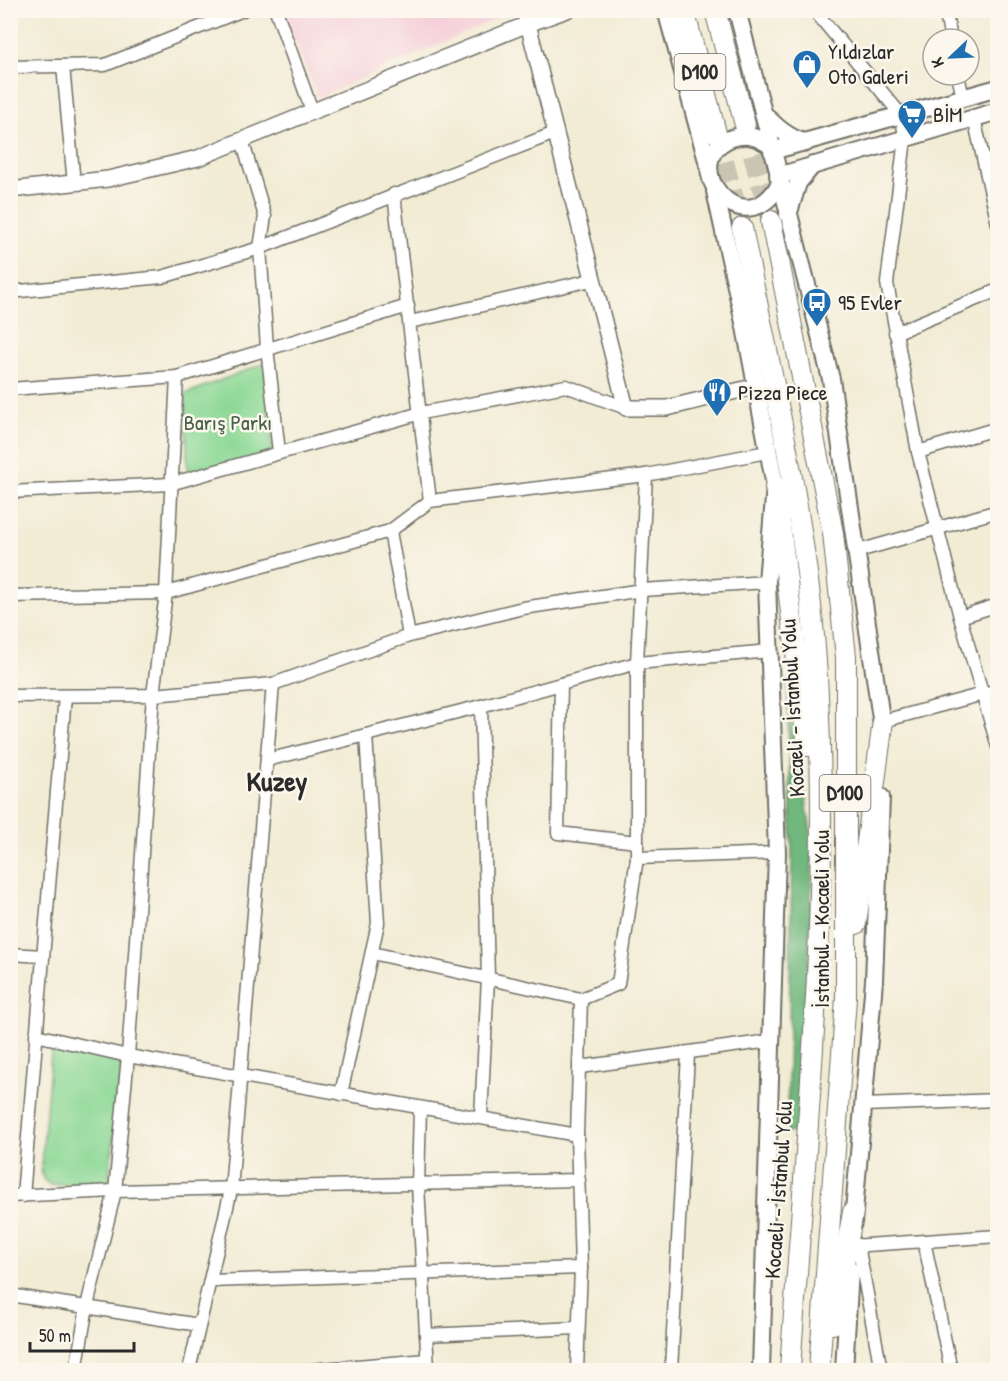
<svg xmlns="http://www.w3.org/2000/svg" width="1008" height="1381" font-family="'Patrick Hand',sans-serif">
<style>
.built{fill:#f5cfd9}
.green{fill:#8cd895;stroke:#5c8260;stroke-width:1.5}
.forest{fill:#71b87e;stroke:#4e7254;stroke-width:1.5}
.lines{fill:none;stroke-linecap:round;stroke-linejoin:round}
.trunk-tunnel{stroke:#cac5b3;stroke-width:20;stroke-dasharray:20 10;stroke-linecap:butt}
.minor-casing{stroke:#716f66;stroke-width:15}
.tertiary-casing{stroke:#716f66;stroke-width:18}
.secondary-casing{stroke:#716f66;stroke-width:20}
.trunk-casing{stroke:#716f66;stroke-width:22}
.minor{stroke:#fff;stroke-width:12}
.tertiary{stroke:#fff;stroke-width:15}
.secondary{stroke:#fff;stroke-width:16}
.trunk{stroke:#fff;stroke-width:20}
.labels{text-anchor:middle;stroke-width:5;stroke-linejoin:round;paint-order:stroke}
.shield{fill:#fbf7ec;stroke:#696865;stroke-width:1.5}
.shield-label{font-size:21px;font-weight:bold;fill:#2b2b2b}
.poi-label{font-size:22px;fill:#2b2b2b;stroke:#fbf7ec;text-anchor:start}
.park-label{font-size:22px;fill:#485f4b;stroke:#fbf7ec}
.street-label{font-size:22px;fill:#2b2b2b;stroke:#fbf7ec}
.district-label{font-size:28px;font-weight:bold;fill:#2b2b2b;stroke:#fbf7ec}
</style>
<rect width="100%" height="100%" fill="#fbf7ec"/>
<filter id="ink" filterUnits="userSpaceOnUse"><feTurbulence type="fractalNoise" baseFrequency=".0167" numOctaves="2"/><feDisplacementMap in="SourceGraphic" scale="12" xChannelSelector="R" yChannelSelector="G"/><feConvolveMatrix kernelMatrix="1 2 1 2 8 2 1 2 1" color-interpolation-filters="sRGB"/></filter>
<filter id="wash" filterUnits="userSpaceOnUse"><feTurbulence type="fractalNoise" baseFrequency=".008" numOctaves="4" result="noise"/><feDisplacementMap in="SourceGraphic" scale="24" xChannelSelector="R" yChannelSelector="G"/><feGaussianBlur stdDeviation="1.35" result="paint"/><feColorMatrix in="noise" values="0 0 0 0 0 0 0 0 0 0 0 0 0 0 0 0 0 1.4 0 .05"/><feComposite in="paint" operator="in"/></filter>
<g filter="url(#wash)">
<rect width="100%" height="100%" fill="#f2ecd5"/>
<!-- built -->
<path class="built" d="M516,10L318,98L282,11Z"/>
<!-- green -->
<g class="green">
<path d="M265,363L273,453L188,479L185,394Z"/>
<path d="M60,1047L122,1060L109,1181L50,1185L43,1179L41,1168L51,1054Z"/>
</g>
<!-- forest -->
<path class="forest" d="M787,679L813,845L803,1133L787,1132L792,853Z"/>
</g>
<g filter="url(#ink)">
<g class="lines">
<!-- trunk-tunnel -->
<g class="trunk-tunnel">
<path d="M745,125L771,221"/>
<path d="M716,133L742,228"/>
</g>
<!-- minor casing -->
<g class="minor-casing">
<g id="minor">
<path d="M276,10L312,111"/>
<path d="M814,10L902,116L905,139L887,283L918,452L960,617L998,747"/>
<path d="M945,10L951,39"/>
<path d="M63,66L74,184"/>
<path d="M10,67L105,65L243,10"/>
<path d="M958,75L963,98"/>
<path d="M974,118L998,224"/>
<path d="M242,140L265,216L260,248L267,348L279,452"/>
<path d="M394,194L430,501"/>
<path d="M10,292L162,277L260,248L555,133"/>
<path d="M410,322L591,280"/>
<path d="M895,333L998,290"/>
<path d="M10,389L177,377L408,306"/>
<path d="M918,452L998,428"/>
<path d="M10,492L170,484L421,413L566,386L626,408"/>
<path d="M390,531L409,636"/>
<path d="M855,552L998,511"/>
<path d="M10,596L166,593L390,531L430,501L646,475L767,452"/>
<path d="M960,617L998,605"/>
<path d="M561,684L558,833L637,842"/>
<path d="M10,696L153,695L273,684L409,636L523,608L642,590L767,582"/>
<path d="M883,721L998,690"/>
<path d="M267,760L481,706L637,663L770,651"/>
<path d="M637,858L777,853"/>
<path d="M372,953L581,999L618,984L637,858V663L646,475"/>
<path d="M10,954L43,956"/>
<path d="M36,1035L128,1056L577,1135"/>
<path d="M580,1067L770,1041"/>
<path d="M341,1094L378,923L366,735"/>
<path d="M864,1105L998,1100"/>
<path d="M420,1108L418,1185L428,1370"/>
<path d="M481,1117L488,978L481,706"/>
<path d="M10,1196L115,1191L579,1180"/>
<path d="M23,1196L65,696"/>
<path d="M924,1241L951,1370"/>
<path d="M858,1245L881,1370"/>
<path d="M852,1246L998,1236"/>
<path d="M210,1281L581,1268"/>
<path d="M10,1295L199,1325"/>
<path d="M426,1335L578,1328"/>
<path d="M76,1370L87,1306L115,1191L128,1056L153,695L166,593L177,377"/>
<path d="M189,1370L231,1190L273,684"/>
<path d="M310,1370L427,1360"/>
<path d="M577,1370L581,1268L577,1135L581,999"/>
<path d="M671,1370L688,1054"/>
</g>
</g>
<!-- tertiary casing -->
<g class="tertiary-casing">
<g id="tertiary">
<path d="M524,10L528,24L567,10"/>
<path d="M10,190L108,179L198,158L528,24L626,408H667L757,386"/>
</g>
</g>
<!-- secondary casing -->
<g class="secondary-casing">
<g id="secondary">
<path d="M666,10L709,168"/>
<path d="M737,10L831,379L883,732"/>
<path d="M763,113C776,127 787,137 806,143"/>
<path d="M771,146C758,137 747,133 732,138C673,160 743,251 780,183"/>
<path d="M772,151L998,88"/>
<path d="M778,176L998,111"/>
<path d="M715,191L745,327L775,486L767,582L777,853L761,1370"/>
<path d="M788,215L798,183L813,165"/>
<path d="M853,1223L874,981L881,797"/>
<path d="M844,1370L850,1270"/>
</g>
</g>
<!-- trunk casing -->
<g class="trunk-casing">
<g id="trunk">
<path d="M684,10L716,133"/>
<path d="M715,10L745,125"/>
<path d="M771,221L833,533L846,657V998L819,1370"/>
<path d="M742,228C770,371 806,515 816,661C832,897 806,1135 790,1370"/>
<path d="M775,486L808,746"/>
<path d="M856,924L883,721"/>
<path d="M833,1324L853,1212"/>
</g>
</g>
<!-- minor -->
<use href="#minor" class="minor"/>
<!-- tertiary -->
<use href="#tertiary" class="tertiary"/>
<!-- secondary -->
<use href="#secondary" class="secondary"/>
<!-- trunk -->
<use href="#trunk" class="trunk"/>
</g>
</g>
<!-- icons -->
<defs>
<g id="shop-pin" transform="scale(1.5)"><path d="M0 17L-7.5 6A9.5 9.5 0 1 1 7.5 6Z" fill="#1f6fb2" stroke="#fbf7ec"/><path d="M-5-2.5h2.3a2.7 3.5 0 0 1 5.4 0H5L5.5 6h-11ZM-1.5-2.5h3a1.5 2.3 0 0 0-3 0Z" fill="#fff"/></g>
<g id="supermarket-pin" transform="scale(1.5)"><path d="M0 17L-7.5 6A9.5 9.5 0 1 1 7.5 6Z" fill="#1f6fb2" stroke="#fbf7ec"/><path d="M-6-5.5h2.5l.6 2H6L4.5 2H-2.5L-4.4-4H-6ZM-1.5 3.2a1.3 1.3 0 1 0 .1 0ZM3 3.2a1.3 1.3 0 1 0 .1 0Z" fill="#fff"/></g>
<g id="bus-pin" transform="scale(1.5)"><path d="M0 17L-7.5 6A9.5 9.5 0 1 1 7.5 6Z" fill="#1f6fb2" stroke="#fbf7ec"/><path d="M-5-6H5V4H4V6H2V4H-2V6H-4V4H-5ZM-3.5-4V0h7V-4ZM-3.5 1.2v1.5H-2V1.2ZM2 1.2v1.5H3.5V1.2Z" fill="#fff"/></g>
<g id="restaurant-pin" transform="scale(1.5)"><path d="M0 17L-7.5 6A9.5 9.5 0 1 1 7.5 6Z" fill="#1f6fb2" stroke="#fbf7ec"/><path d="M-5-6h1v4h1v-4h1v4h1v-4h1v5L-1.5 .5V6h-2V.5L-5-1ZM5-6V6H3V1.5H1.5Q1.5-4 5-6Z" fill="#fff"/></g>
</defs>
<g fill-rule="evenodd">
<use href="#shop-pin" x="807" y="64"/>
<use href="#supermarket-pin" x="912" y="114"/>
<use href="#bus-pin" x="817" y="302"/>
<use href="#restaurant-pin" x="717" y="392"/>
</g>
<g class="labels">
<!-- shield labels -->
<g class="shield">
<rect x="674.5" y="54" width="51" height="36" rx="4.5"/>
<rect x="819.5" y="775" width="51" height="36" rx="4.5"/>
</g>
<g class="shield-label">
<text x="700" y="79">D100</text>
<text x="845" y="800">D100</text>
</g>
<!-- poi labels -->
<g class="poi-label">
<text x="828" y="59">Yıldızlar<tspan x="828" dy="25">Oto Galeri</tspan></text>
<text x="933" y="122">BİM</text>
<text x="838" y="310">95 Evler</text>
<text x="738" y="400">Pizza Piece</text>
</g>
<!-- park labels -->
<g class="park-label">
<text x="228" y="430">Barış Parkı</text>
</g>
<!-- street labels -->
<g class="street-label">
<text transform="translate(792 708) rotate(-93)" y="8">Kocaeli - İstanbul Yolu</text>
<text transform="translate(821 919) rotate(-90)" y="8">İstanbul - Kocaeli Yolu</text>
<text transform="translate(778 1190) rotate(-86)" y="8">Kocaeli - İstanbul Yolu</text>
</g>
<!-- district labels -->
<g class="district-label">
<text x="277" y="791">Kuzey</text>
</g>
</g>
<!-- margin -->
<rect width="1008" height="1381" fill="none" stroke="#fbf7ec" stroke-width="36"/>
<!-- north arrow -->
<g transform="translate(951 57) rotate(247)"><circle r="28" fill="#fbf7ec" stroke="#a8a59f" stroke-width="1.5"/>
<path d="M0-4.5L10 22L0 15L-10 22Z" fill="#1f6fb2"/>
<text y="-9" font-size="16" font-weight="bold" text-anchor="middle" fill="#2b2b2b">K</text>
</g>
<!-- scale -->
<path d="M30 1342v9h104v-9" fill="none" stroke="#2b2b2b" stroke-width="3"/>
<text x="39" y="1342" font-size="18" fill="#2b2b2b" stroke="#fbf7ec" stroke-width="4.5" paint-order="stroke">50 m</text>
</svg>
